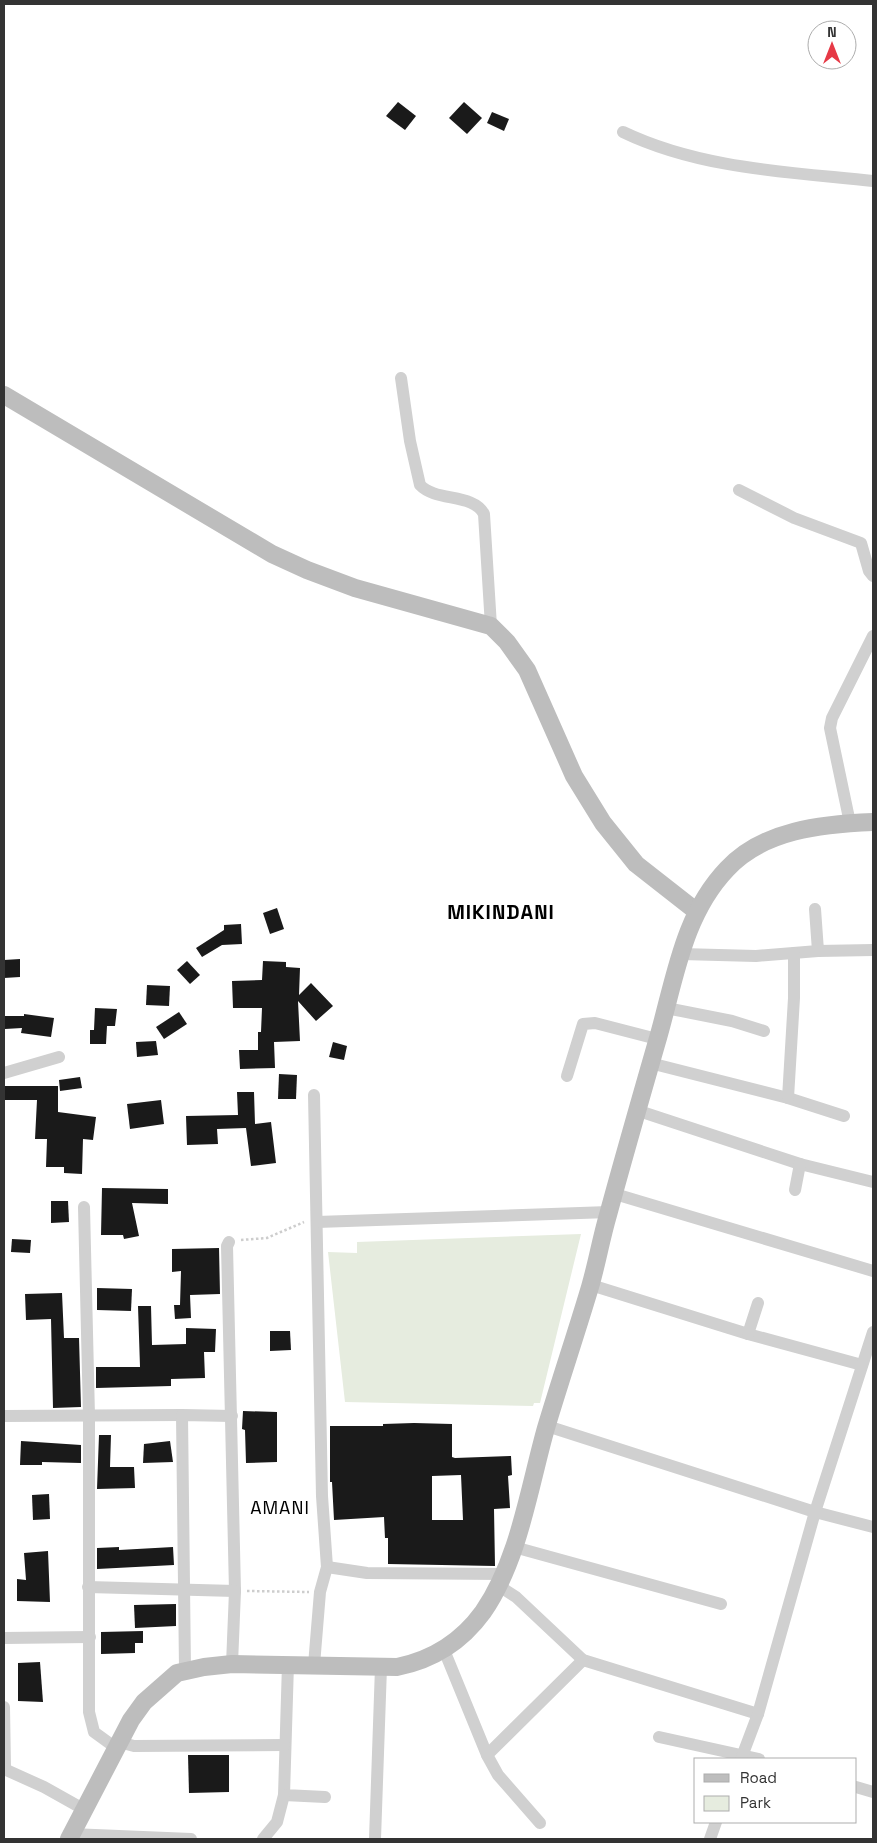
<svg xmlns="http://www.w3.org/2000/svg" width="877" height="1843" font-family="'Space Grotesk',sans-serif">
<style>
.green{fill:#e6ecdf}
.building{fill:#1a1a1a;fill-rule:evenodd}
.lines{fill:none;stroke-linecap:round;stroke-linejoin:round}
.path{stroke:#cdcdcd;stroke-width:2.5;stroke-dasharray:2.5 2.5;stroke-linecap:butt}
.street{stroke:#d0d0d0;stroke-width:12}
.secondary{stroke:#bdbdbd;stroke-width:18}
.labels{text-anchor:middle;stroke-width:5;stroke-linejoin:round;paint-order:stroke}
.quarter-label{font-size:18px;letter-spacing:1px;fill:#000;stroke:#fff}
.district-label{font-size:20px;font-weight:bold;letter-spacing:1px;fill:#000;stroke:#fff}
</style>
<rect width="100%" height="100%" fill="#fff"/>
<!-- green -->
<path class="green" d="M581,1234L540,1403H534L533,1406L345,1402L328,1252L357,1253V1242Z"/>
<!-- building -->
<g class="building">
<path d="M398,102L416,116L405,130L386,116Z"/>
<path d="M464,102L482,118L467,134L449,118Z"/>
<path d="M492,112L509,119L504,131L487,123Z"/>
<path d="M277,908L284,929L270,934L263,913Z"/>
<path d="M241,924L242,944L222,945L202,957L196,948L224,930V925Z"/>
<path d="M20,959V977L4,978V960Z"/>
<path d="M187,961L200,975L190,984L177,970Z"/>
<path d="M263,961L286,962V967L300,968L299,995L311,983L333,1006L316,1021L298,1001L300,1041L274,1042L275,1068L240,1069L239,1050H258V1032H261L262,1008H233L232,981L262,980Z"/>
<path d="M147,985L170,986L169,1006L146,1005Z"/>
<path d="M95,1008L117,1009L115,1026H107L106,1044H90V1030H94Z"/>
<path d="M179,1012L187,1024L164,1039L156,1027Z"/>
<path d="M24,1014L54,1018L51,1037L21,1033L22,1028L5,1029V1016H24Z"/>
<path d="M156,1041L158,1055L137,1057L136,1042Z"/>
<path d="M333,1042L347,1046L344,1060L329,1057Z"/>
<path d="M279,1074L297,1075L296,1099H278Z"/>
<path d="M80,1077L82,1088L60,1091L59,1080Z"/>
<path d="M4,1086H58V1112L96,1117L93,1140L83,1139L82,1174L64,1173V1167H46L47,1139H35L37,1100H4Z"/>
<path d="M237,1092H254L255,1124L271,1122L276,1163L251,1166L246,1128L217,1129L218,1144L187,1145L186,1116L238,1115Z"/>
<path d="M161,1100L164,1124L130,1129L127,1104Z"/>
<path d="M102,1188L168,1189V1204L132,1203L139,1236L124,1239L123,1235H101Z"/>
<path d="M51,1201H68L69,1222L51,1223Z"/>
<path d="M12,1239L31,1240L30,1253L11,1252Z"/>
<path d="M219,1248L220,1294L190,1295L191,1318L175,1319L174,1305H180L181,1271L172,1272V1249Z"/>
<path d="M97,1288L132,1289L131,1311L97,1310Z"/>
<path d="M62,1293L64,1338H79L81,1407L53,1408L51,1319L26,1320L25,1294Z"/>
<path d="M138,1306H151L152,1345L186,1344V1328L216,1329L215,1352H204L205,1378L171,1379V1386L96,1388V1367H140Z"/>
<path d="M270,1331H290L291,1350L270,1351Z"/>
<path d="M243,1411L277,1412V1462L246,1463L245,1430L242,1429Z"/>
<path d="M414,1423L452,1424V1457L455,1458L511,1456L512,1475L508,1476L510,1508L494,1509L495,1566L388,1564V1538H385L384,1517L334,1520L332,1482H330V1426H383V1424ZM461,1475L463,1520H432V1476Z"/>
<path d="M99,1435H111L110,1467H134L135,1488L97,1489Z"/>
<path d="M21,1441L81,1445V1463L42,1462V1465H20Z"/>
<path d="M170,1441L173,1462L143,1463L144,1444Z"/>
<path d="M49,1494L50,1519L33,1520L32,1495Z"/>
<path d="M119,1547V1550L173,1547L174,1565L97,1569V1548Z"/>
<path d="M48,1551L50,1602L17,1601V1579L26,1580L24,1553Z"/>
<path d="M176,1604V1626L135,1628L134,1605Z"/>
<path d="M143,1631V1643H135V1653L101,1654V1632Z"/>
<path d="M40,1662L43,1702L18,1701V1663Z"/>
<path d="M188,1755H229V1792L189,1793Z"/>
</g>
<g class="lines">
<!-- path -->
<g class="path">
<path d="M241,1240L267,1238L304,1222"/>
<path d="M247,1591L309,1592"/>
</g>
<!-- street -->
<g class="street">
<path d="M623,132C700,169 789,172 873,181"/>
<path d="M401,378L410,441L420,485C436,502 473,493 484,514L491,626"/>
<path d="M739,490L794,518L861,543L869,571L873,576"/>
<path d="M850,823L830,728L832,718L873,636"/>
<path d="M815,909L818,951L873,950"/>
<path d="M681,954L756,956L818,951"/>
<path d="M666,1008L732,1021L764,1031"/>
<path d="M650,1063L788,1098L844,1116"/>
<path d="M4,1073L59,1057"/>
<path d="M567,1076L583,1024L595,1023L657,1039"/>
<path d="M314,1095L322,1496L327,1567L320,1592L314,1665"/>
<path d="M788,1098L794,998V953"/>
<path d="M636,1110L800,1164L873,1182"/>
<path d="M795,1190L800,1164"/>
<path d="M615,1194L873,1271"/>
<path d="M84,1207L89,1416V1712L94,1732L116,1748"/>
<path d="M317,1222L609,1212"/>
<path d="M229,1242L227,1246L235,1591L232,1664"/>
<path d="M591,1285L748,1334L862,1365"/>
<path d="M748,1334L758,1303"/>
<path d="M4,1416L182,1415"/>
<path d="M547,1426L815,1512L873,1527"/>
<path d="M514,1547L721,1604"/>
<path d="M327,1567L367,1573L504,1574"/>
<path d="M499,1586L516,1597L583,1660L758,1714"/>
<path d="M88,1587L235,1591"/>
<path d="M4,1638L90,1637"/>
<path d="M444,1650L487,1755L498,1775L540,1823"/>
<path d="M288,1664L284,1795L325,1797"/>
<path d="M185,1670L182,1415L232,1416"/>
<path d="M4,1707L5,1769"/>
<path d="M659,1737L759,1759"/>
<path d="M119,1742L134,1746L284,1745"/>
<path d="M487,1755L583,1660"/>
<path d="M741,1759L758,1714L815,1512L873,1332"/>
<path d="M4,1769L44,1787L85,1810"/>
<path d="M856,1787L873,1792"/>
<path d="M71,1834L191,1839"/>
<path d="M263,1839L277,1822L284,1795"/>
<path d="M375,1839L381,1667"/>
<path d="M710,1839L716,1822"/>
</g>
<!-- secondary -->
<g class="secondary">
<path d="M4,395L272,554L307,570L355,588L491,626L507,642L527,670L574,776L603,823L636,864L696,911"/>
<path d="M69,1839L131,1720L144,1702L177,1673L204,1667L232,1664L397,1667C432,1660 462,1641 483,1612C519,1560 529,1488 546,1428C560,1381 576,1334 590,1287C597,1263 601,1239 608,1215C624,1156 641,1097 658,1038C675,979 683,915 727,869C763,830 822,824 873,822"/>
</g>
</g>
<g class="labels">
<!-- quarter labels -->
<g class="quarter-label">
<text x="280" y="1514">AMANI</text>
</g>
<!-- district labels -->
<g class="district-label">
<text x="501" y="919">MIKINDANI</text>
</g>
</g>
<!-- border -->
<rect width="877" height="1843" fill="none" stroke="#333333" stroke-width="10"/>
<!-- legend -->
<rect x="694" y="1758" width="162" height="65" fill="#ffffff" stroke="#adadad"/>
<rect x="704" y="1774" width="25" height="8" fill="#bdbdbd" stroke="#adadad"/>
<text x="740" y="1783" font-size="15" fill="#333333">Road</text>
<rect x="704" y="1796" width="25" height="15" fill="#e6ecdf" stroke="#adadad"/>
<text x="740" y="1808" font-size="15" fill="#333333">Park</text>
<!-- north arrow -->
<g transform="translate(832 45)"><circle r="24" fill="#ffffff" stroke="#adadad"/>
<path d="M0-4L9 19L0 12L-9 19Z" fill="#e63946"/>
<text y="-8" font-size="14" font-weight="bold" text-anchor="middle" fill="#333333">N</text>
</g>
</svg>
